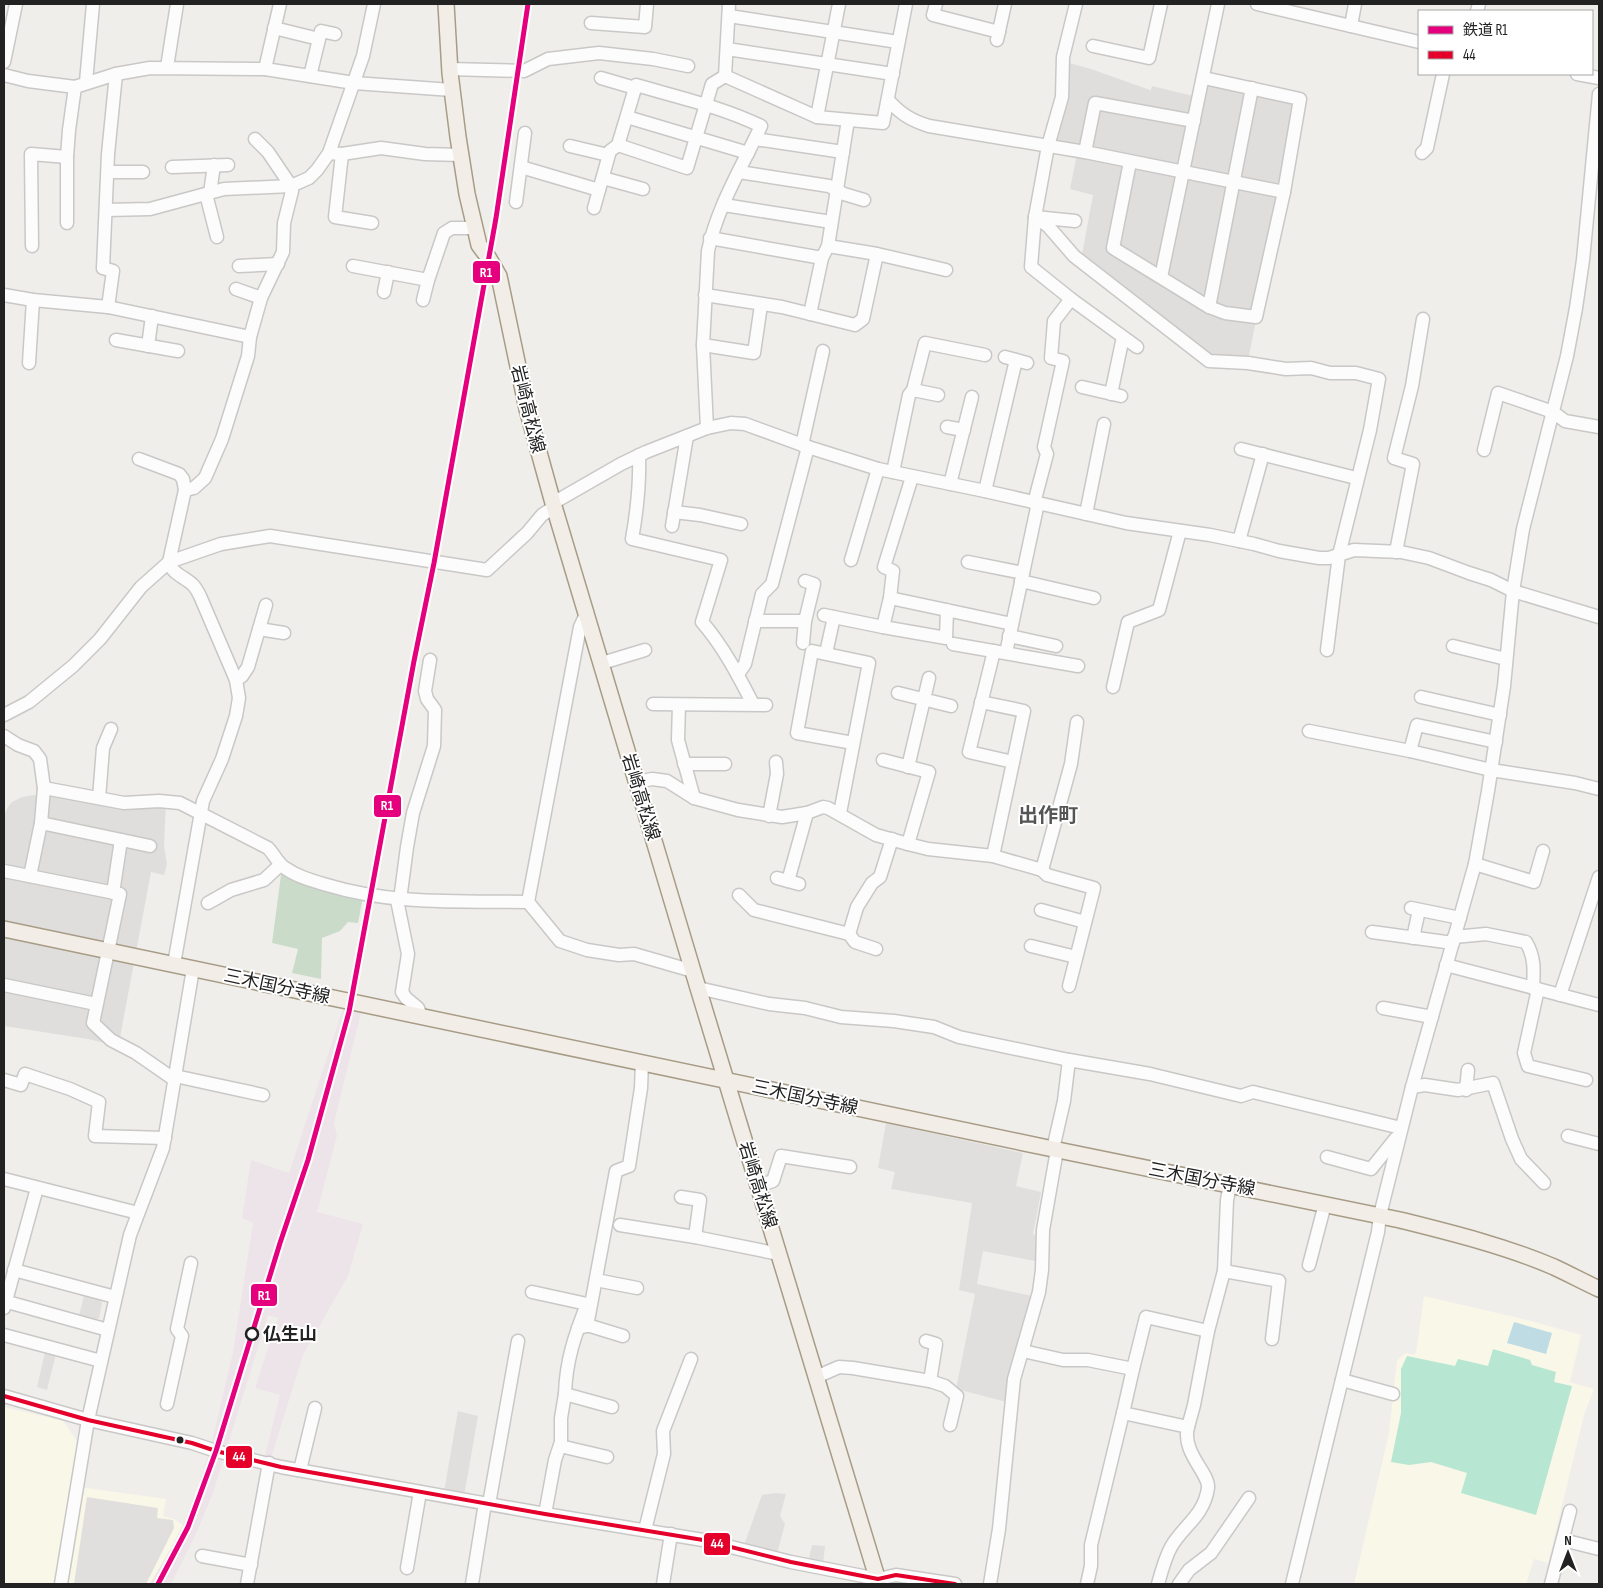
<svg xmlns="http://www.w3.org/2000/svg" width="1603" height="1588" font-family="'Sofia Sans Condensed','Noto Sans JP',sans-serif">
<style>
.residential{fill:#dfdedc}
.industrial{fill:#ede4e9}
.education{fill:#f8f7e8}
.cemetery{fill:#cadbca}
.pitch{fill:#b7e6d2}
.parking{fill:#e0dfde}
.water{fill:#bfdbe3}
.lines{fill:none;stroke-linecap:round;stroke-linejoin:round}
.minor-casing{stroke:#c9c8c7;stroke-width:15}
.major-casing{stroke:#a79c86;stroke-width:18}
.minor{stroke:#fdfcfc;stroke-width:12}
.major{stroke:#f3ede7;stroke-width:15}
.bus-1-casing{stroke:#fff;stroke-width:8}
.bus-1{stroke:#e4002b;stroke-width:4}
.rail-1-casing{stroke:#fff;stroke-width:9}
.rail-1{stroke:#e5007d;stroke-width:5}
.stop-dot{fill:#fff;stroke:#222;stroke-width:2.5}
.bus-dot{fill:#222;stroke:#fff;stroke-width:2}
.labels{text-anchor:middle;stroke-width:4;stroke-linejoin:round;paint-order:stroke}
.street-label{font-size:18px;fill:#222;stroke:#fff}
.stop-label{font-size:18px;font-weight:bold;fill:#222;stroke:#fff;text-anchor:start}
.quarter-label{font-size:20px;font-weight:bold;fill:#555;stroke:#fff}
.line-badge{stroke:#fff;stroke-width:2}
.badge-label{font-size:14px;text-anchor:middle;font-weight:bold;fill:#fff}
</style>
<rect width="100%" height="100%" fill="#f0eeeb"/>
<!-- residential -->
<g class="residential">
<path d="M1069,63L1091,69L1150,90V93L1152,86L1193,96L1198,71L1302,95L1248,360L1211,357L1081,260L1093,195L1070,189L1078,149L1054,144L1067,98Z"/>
<path d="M40,794L166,803L164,846L167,864L164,875L151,872L118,1048L109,1044L88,1039L4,1026V816L8,807L12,802L22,797Z"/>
</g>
<!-- industrial -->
<path class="industrial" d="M343,1009L361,1013L334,1123L337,1136L317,1212L363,1224L348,1276L303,1355L271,1458L265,1456L280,1395L255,1388L278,1318L268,1315L213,1493L196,1534L171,1584H150L171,1548L183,1525L197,1490L211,1446L233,1352L253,1223L242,1218L251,1160L289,1173Z"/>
<!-- education -->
<g class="education">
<path d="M1424,1296L1531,1321L1581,1335L1570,1382L1594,1389L1584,1415L1548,1563L1534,1559L1526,1584H1354L1389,1433L1397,1360L1406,1353L1414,1355L1416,1353Z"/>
<path d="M4,1407L63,1421L79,1444L72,1486L166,1499L163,1516L174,1519L183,1525L171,1548L150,1584H4Z"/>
</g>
<!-- cemetery -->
<path class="cemetery" d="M286,871L363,896L358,923L348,922L340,931L322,938L321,979L292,973L298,949L272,943L281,875Z"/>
<!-- pitch -->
<path class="pitch" d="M1493,1349L1530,1360L1532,1365L1556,1372L1554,1382L1572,1386L1536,1515L1461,1493L1467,1473L1431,1462L1409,1465L1391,1462L1401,1413V1369L1407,1356L1455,1366L1458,1359L1488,1366Z"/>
<!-- parking -->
<g class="parking">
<path d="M886,1123L1023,1153L1016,1186L1041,1192L1033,1234L1036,1236L1035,1261L983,1251L977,1284L1032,1296L1021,1332L1007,1402L956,1389L975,1294L959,1290L972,1203L891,1189L895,1172L878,1168Z"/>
<path d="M84,1295L101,1300L102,1304L99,1318L95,1320L79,1316Z"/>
<path d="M45,1352L56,1354L47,1390L37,1387Z"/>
<path d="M458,1411L478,1416L464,1496L444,1492Z"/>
<path d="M775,1493L786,1494L780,1516L785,1524L777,1554L744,1545L762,1495Z"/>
<path d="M87,1497L158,1508L157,1518L173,1520L174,1528L146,1584H74Z"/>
<path d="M812,1545L825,1546L823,1565L809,1558Z"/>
</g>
<!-- water -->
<path class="water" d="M1514,1322L1552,1333L1546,1354L1507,1343Z"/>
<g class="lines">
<!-- minor casing -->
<g class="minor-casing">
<g id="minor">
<path d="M936,4L933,15L999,32"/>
<path d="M1076,4L1063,57L1062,97L1048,146L1035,217L1031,267L1071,299L1137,347"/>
<path d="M1257,4L1419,42"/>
<path d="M1477,11L1479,4"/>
<path d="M729,16L898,42"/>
<path d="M591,23L645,27L647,4"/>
<path d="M1351,26L1355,4"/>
<path d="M274,28L319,39"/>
<path d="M997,40L1005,4"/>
<path d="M1093,46L1149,58L1161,4"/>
<path d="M727,49L893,74"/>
<path d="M4,62L16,4"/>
<path d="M167,67L177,4"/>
<path d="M265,69L280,4"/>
<path d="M449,69L524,71L548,59L599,53L653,59L688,66"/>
<path d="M1577,74L1599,78"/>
<path d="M4,75L28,81L75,87L116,74L150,68L265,69L354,83L452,90"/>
<path d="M310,76L321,31L335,34"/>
<path d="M725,76L817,117L883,123L906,4"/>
<path d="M725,76L729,4"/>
<path d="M601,78L635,88"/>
<path d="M86,82L93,4"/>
<path d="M888,100C901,114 910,120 929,126L1085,152L1284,192"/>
<path d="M627,117L748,153"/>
<path d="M817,117L839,4"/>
<path d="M755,139L843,152"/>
<path d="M618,145L687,168L712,84L725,76"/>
<path d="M570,146L608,155"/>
<path d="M1085,152L1095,103L1194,121"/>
<path d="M329,153L342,154L381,148L425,154L461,155"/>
<path d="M1422,153L1427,148L1443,74"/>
<path d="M342,154L335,217L372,223"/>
<path d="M1130,162L1113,248L1209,307L1225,313L1256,317L1284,192L1300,99L1204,78"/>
<path d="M172,167L228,165"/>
<path d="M521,167L599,190"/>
<path d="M108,172H143"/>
<path d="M739,172L829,186L844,194L864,200"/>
<path d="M603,178L643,189"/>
<path d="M210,193L214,165"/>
<path d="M206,194L217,237"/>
<path d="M516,202L525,133"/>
<path d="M724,205L831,222"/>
<path d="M594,208L610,151L618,145L636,85C677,97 722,107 761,126C742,167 717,207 708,251L703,345L707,428"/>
<path d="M106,210L150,209L224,189L291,186L309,178L317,170L329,153L363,56L374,4"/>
<path d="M1035,217L1048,226L1074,256L1209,361L1248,363L1286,369L1311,368L1330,373H1356L1379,379L1370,430L1339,555L1327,650"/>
<path d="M1035,217L1075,221"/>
<path d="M67,223V157L69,130L75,87"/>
<path d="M710,238L822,258"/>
<path d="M32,246L31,154L67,157"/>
<path d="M828,246L877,254L946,270"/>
<path d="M239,266L278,264"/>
<path d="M353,266L428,280L444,233L452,228H474"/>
<path d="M1161,277L1218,4"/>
<path d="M236,289L261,298"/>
<path d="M384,292L388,272"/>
<path d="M4,295L33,300L108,307L250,337"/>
<path d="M705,295L782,307L855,325L863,319L877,254"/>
<path d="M423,300L428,280"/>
<path d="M108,307L113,271L103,268L108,154L116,74"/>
<path d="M1209,307L1252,88"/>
<path d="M810,314L822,258L828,246L848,120"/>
<path d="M116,340L178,351"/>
<path d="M703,345L754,353L761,305"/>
<path d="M148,346L152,316"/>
<path d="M1005,357L1027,363"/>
<path d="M29,363L33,300"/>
<path d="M1082,387L1121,396"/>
<path d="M913,390L938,395"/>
<path d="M1111,394L1123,337"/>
<path d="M947,427L964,430"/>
<path d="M802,445L823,351"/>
<path d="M1241,449L1352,477"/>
<path d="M1484,450L1498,393L1553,412L1565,421L1599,427"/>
<path d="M639,455C640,484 637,511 632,539L721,560L702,622C723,646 738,675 753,704"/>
<path d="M139,459L179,474L183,479L185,490L169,562C172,574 185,577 193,585C196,588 198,592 200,596L236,680L239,698L236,716L222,759L203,801L174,964"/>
<path d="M893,472L909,395L913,390L925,343L985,355"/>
<path d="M950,484L972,397"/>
<path d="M185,490L194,488L205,478L222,439L248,356L250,337L261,298L283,252L284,223L292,191L291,186L268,152L255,139"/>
<path d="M985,491L1016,360"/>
<path d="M553,503L621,464L646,452L707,428L731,423L745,424L808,447L878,469L985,491L1126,523L1210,535L1254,544L1279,551L1319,558H1329L1354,550L1401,552L1429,558L1469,573L1491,580L1513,591L1599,617"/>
<path d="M1034,503L1047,454L1044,447L1063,361L1051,358L1054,321L1071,299"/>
<path d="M674,512L700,515L741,524"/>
<path d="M1086,514L1104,424"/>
<path d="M672,526L687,436"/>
<path d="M1239,541L1263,454"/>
<path d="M1396,552L1413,464L1394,458L1412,386L1423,319"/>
<path d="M851,560L878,469"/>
<path d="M968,562L1023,573"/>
<path d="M1021,581L1094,598"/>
<path d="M890,598L893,571L884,567L912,477"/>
<path d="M947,610L946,638L883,627L890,598L1012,624"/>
<path d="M824,615L883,627"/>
<path d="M755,621H805"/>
<path d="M259,629L284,633"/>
<path d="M1009,636L1056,646"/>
<path d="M803,643L805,621L814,584L805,581"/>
<path d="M953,644L1078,666"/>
<path d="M1453,646L1506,659"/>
<path d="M994,651L969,752L1013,762"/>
<path d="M826,653L834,617"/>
<path d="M1006,653L1038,503"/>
<path d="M602,663L645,650"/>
<path d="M738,674L745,664L762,594L772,584L808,447"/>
<path d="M236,680L242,676L248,667L266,605"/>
<path d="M1113,687L1128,622L1159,610L1180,531"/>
<path d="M898,693L951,706"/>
<path d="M1421,697L1500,715"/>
<path d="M981,702L1024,711L993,856"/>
<path d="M653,704L766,705"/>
<path d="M679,705L678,740L694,798"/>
<path d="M4,715L29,702L73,666L100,639L141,587L169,562L221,544L270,536L487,570L527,533L542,515L554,507"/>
<path d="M1309,731L1410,751L1491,770L1575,783L1599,789"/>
<path d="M4,736L18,745L34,751L40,759L44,788L41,823L30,876"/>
<path d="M1410,751L1417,725L1496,742"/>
<path d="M883,760L929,772L908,844"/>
<path d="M684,764H725"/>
<path d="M908,767L929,678"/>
<path d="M636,782L652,779L667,781L694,798L738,810L782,817L807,813L823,807L828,808L876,835L908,844L928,849L993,856L1042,870L1071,764L1077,722"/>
<path d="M44,788L124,803L159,801L180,803L268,848C274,854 278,864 285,868C298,877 313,881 327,885C392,905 461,901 528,902L560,941L587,950L619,955L634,954L693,971"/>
<path d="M99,798L103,748L111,729"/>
<path d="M840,813L869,663L812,651L797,733L853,743"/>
<path d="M769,816L777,774L776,762"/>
<path d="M41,823L150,846"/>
<path d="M1475,864L1534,882L1543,851"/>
<path d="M1042,870L1047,875L1094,888L1069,986"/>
<path d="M4,871L120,894L93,1023L111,1040L136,1053L175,1080"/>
<path d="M777,878L799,884"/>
<path d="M788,881L807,813"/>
<path d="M113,893L121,840"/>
<path d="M739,895L754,910L849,934L855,942L876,949"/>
<path d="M397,900L408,954L402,992L406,998L418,1008L421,1016"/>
<path d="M400,900L407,847L413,813L434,746L435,710L427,699L425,691L430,660"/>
<path d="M528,902L580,627L587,612"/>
<path d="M208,903L231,890L264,880L280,865"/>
<path d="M1411,908L1460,918"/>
<path d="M1041,910L1085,922"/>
<path d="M1372,932L1453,943"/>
<path d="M849,934L857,907L872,883L880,877L892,839"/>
<path d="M1454,937L1486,934L1526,942C1535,957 1534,971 1533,988"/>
<path d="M1413,938L1419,910"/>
<path d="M1031,946L1076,957"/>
<path d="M1446,965L1599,1005"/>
<path d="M4,985L96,1004"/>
<path d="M698,988L769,1004L805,1008L841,1017L894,1021L934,1027L959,1037L1069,1060"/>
<path d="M1538,989L1524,1053L1528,1066L1586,1080"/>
<path d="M1560,995L1599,877"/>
<path d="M1383,1008L1432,1017"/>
<path d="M175,1076L263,1095"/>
<path d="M4,1080L21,1085L25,1074L70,1089L99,1102L95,1136L165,1138"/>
<path d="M1412,1087L1425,1085L1458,1090L1493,1083L1512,1139L1521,1159L1544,1183"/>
<path d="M1466,1090L1468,1070"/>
<path d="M1568,1136L1599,1144"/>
<path d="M1053,1149L1064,1101L1069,1060L1150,1074L1241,1096L1253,1092L1401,1128"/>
<path d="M1327,1157L1371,1169L1396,1138"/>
<path d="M4,1179L138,1213"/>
<path d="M1230,1185L1227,1200L1224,1271L1279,1281L1272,1339"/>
<path d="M758,1186L773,1181L781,1156L850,1167"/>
<path d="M681,1197L700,1200L695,1237"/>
<path d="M620,1225L695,1237L779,1254"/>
<path d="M1309,1265L1325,1204"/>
<path d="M14,1270L115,1297"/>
<path d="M596,1280L637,1288"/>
<path d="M532,1292L587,1304C575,1335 566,1360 565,1394"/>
<path d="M4,1301L108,1330"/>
<path d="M4,1308L37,1188"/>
<path d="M587,1325L623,1336"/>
<path d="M578,1328L587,1326L616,1171L629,1166L641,1088L642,1062"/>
<path d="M4,1335L101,1361"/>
<path d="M926,1341L936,1344L930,1381"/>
<path d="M1023,1351L1063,1360H1088L1133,1369L1146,1317L1208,1331L1224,1271"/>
<path d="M1133,1369L1123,1413L1188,1427L1194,1405L1208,1331"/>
<path d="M816,1377L839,1367L853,1368L930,1381L945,1386L957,1396L950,1425"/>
<path d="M1342,1380L1393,1394"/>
<path d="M4,1396L88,1420L192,1443L216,1451L281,1467L545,1514L703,1540L791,1562L878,1579L896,1575L955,1584"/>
<path d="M167,1404L182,1336L177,1329L191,1263"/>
<path d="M560,1446L607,1457"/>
<path d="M300,1470L315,1408"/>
<path d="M489,1504L518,1341"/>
<path d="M545,1514L555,1460L561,1442V1418L565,1394L612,1407"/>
<path d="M645,1530L664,1454L663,1431L691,1359"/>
<path d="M1567,1541L1599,1549"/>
<path d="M202,1556L251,1565"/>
<path d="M407,1568L420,1492"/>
<path d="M61,1584L88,1420L130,1235L163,1148L193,969"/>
<path d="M247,1584L269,1463"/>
<path d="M472,1584L485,1503"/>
<path d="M663,1584L671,1534"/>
<path d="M990,1584L999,1529L1014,1379L1039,1292L1042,1270L1043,1230L1057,1150"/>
<path d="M1087,1584L1091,1566V1545L1123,1413"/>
<path d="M1158,1584C1161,1573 1165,1558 1171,1547C1183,1526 1204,1516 1208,1488C1210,1474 1181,1452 1188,1427"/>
<path d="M1179,1584L1189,1570L1211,1553L1249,1498"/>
<path d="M1292,1584L1378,1232L1380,1215L1412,1087L1475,864L1488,791L1504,686L1513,591L1523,529L1567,356L1576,308L1583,260L1599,94"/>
<path d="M1551,1584L1570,1511"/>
</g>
</g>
<!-- major casing -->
<g class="major-casing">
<g id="major">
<path d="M446,4L450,73L458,137L467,194L479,245L488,257L499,276L527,409L553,503L698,988L879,1584"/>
<path d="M4,929L1053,1149L1400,1220C1452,1233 1505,1246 1554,1267C1569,1274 1584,1282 1599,1289"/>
</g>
</g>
<!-- minor -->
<use href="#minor" class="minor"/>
<!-- major -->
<use href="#major" class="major"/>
<!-- bus-1 casing -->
<g class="bus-1-casing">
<path id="bus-1" d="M4,1396L88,1420L192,1443L216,1451L281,1467L545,1514L703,1540L791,1562L878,1579L896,1575L955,1584"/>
</g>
<!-- bus-1 -->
<use href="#bus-1" class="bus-1"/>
<!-- rail-1 casing -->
<g class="rail-1-casing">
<path id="rail-1" d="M158,1584L188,1527L216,1451L280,1243L308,1160L349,1012L414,661L434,563L496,218L528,4"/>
</g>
<!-- rail-1 -->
<use href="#rail-1" class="rail-1"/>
</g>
<!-- markers -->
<circle class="stop-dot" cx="252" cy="1334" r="6"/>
<circle class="bus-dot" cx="180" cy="1440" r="4.5"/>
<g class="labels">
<!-- street labels -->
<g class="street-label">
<text transform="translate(528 409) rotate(76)" y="6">岩崎高松線</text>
<text transform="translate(641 797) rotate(73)" y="6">岩崎高松線</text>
<text transform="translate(277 986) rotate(12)" y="6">三木国分寺線</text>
<text transform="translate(805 1097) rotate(12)" y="6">三木国分寺線</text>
<text transform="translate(1202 1179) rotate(11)" y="6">三木国分寺線</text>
<text transform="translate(758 1185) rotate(73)" y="6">岩崎高松線</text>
</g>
<!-- stop labels -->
<g class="stop-label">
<text x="263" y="1340">仏生山</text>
</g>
<!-- quarter labels -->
<g class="quarter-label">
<text x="1048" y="822">出作町</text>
</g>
</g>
<g class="line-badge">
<rect x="472" y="260" width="29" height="24" rx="5" fill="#e5007d"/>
<rect x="373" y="794" width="29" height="24" rx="5" fill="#e5007d"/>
<rect x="250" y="1283" width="28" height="24" rx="5" fill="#e5007d"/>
<rect x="225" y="1445" width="28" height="24" rx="5" fill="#e4002b"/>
<rect x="703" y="1532" width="28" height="24" rx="5" fill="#e4002b"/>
</g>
<g class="badge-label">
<text x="486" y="277">R1</text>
<text x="387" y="810">R1</text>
<text x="264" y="1300">R1</text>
<text x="239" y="1461">44</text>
<text x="717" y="1548">44</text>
</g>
<!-- border -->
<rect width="1603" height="1588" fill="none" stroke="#222222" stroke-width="10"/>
<!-- legend -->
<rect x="1418" y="10" width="175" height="65" fill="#ffffff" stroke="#a7a7a7"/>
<rect x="1428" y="26" width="25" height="8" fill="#e5007d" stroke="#a7a7a7"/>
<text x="1463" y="35" font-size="15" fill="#222222">鉄道 R1</text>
<rect x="1428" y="51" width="25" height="8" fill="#e4002b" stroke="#a7a7a7"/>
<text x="1463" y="60" font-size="15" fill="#222222">44</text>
<!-- north arrow -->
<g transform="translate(1568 1553)" stroke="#ffffff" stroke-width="4" paint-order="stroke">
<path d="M0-4L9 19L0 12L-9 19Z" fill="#222222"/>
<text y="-8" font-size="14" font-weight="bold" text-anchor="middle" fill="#222222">N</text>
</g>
</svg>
